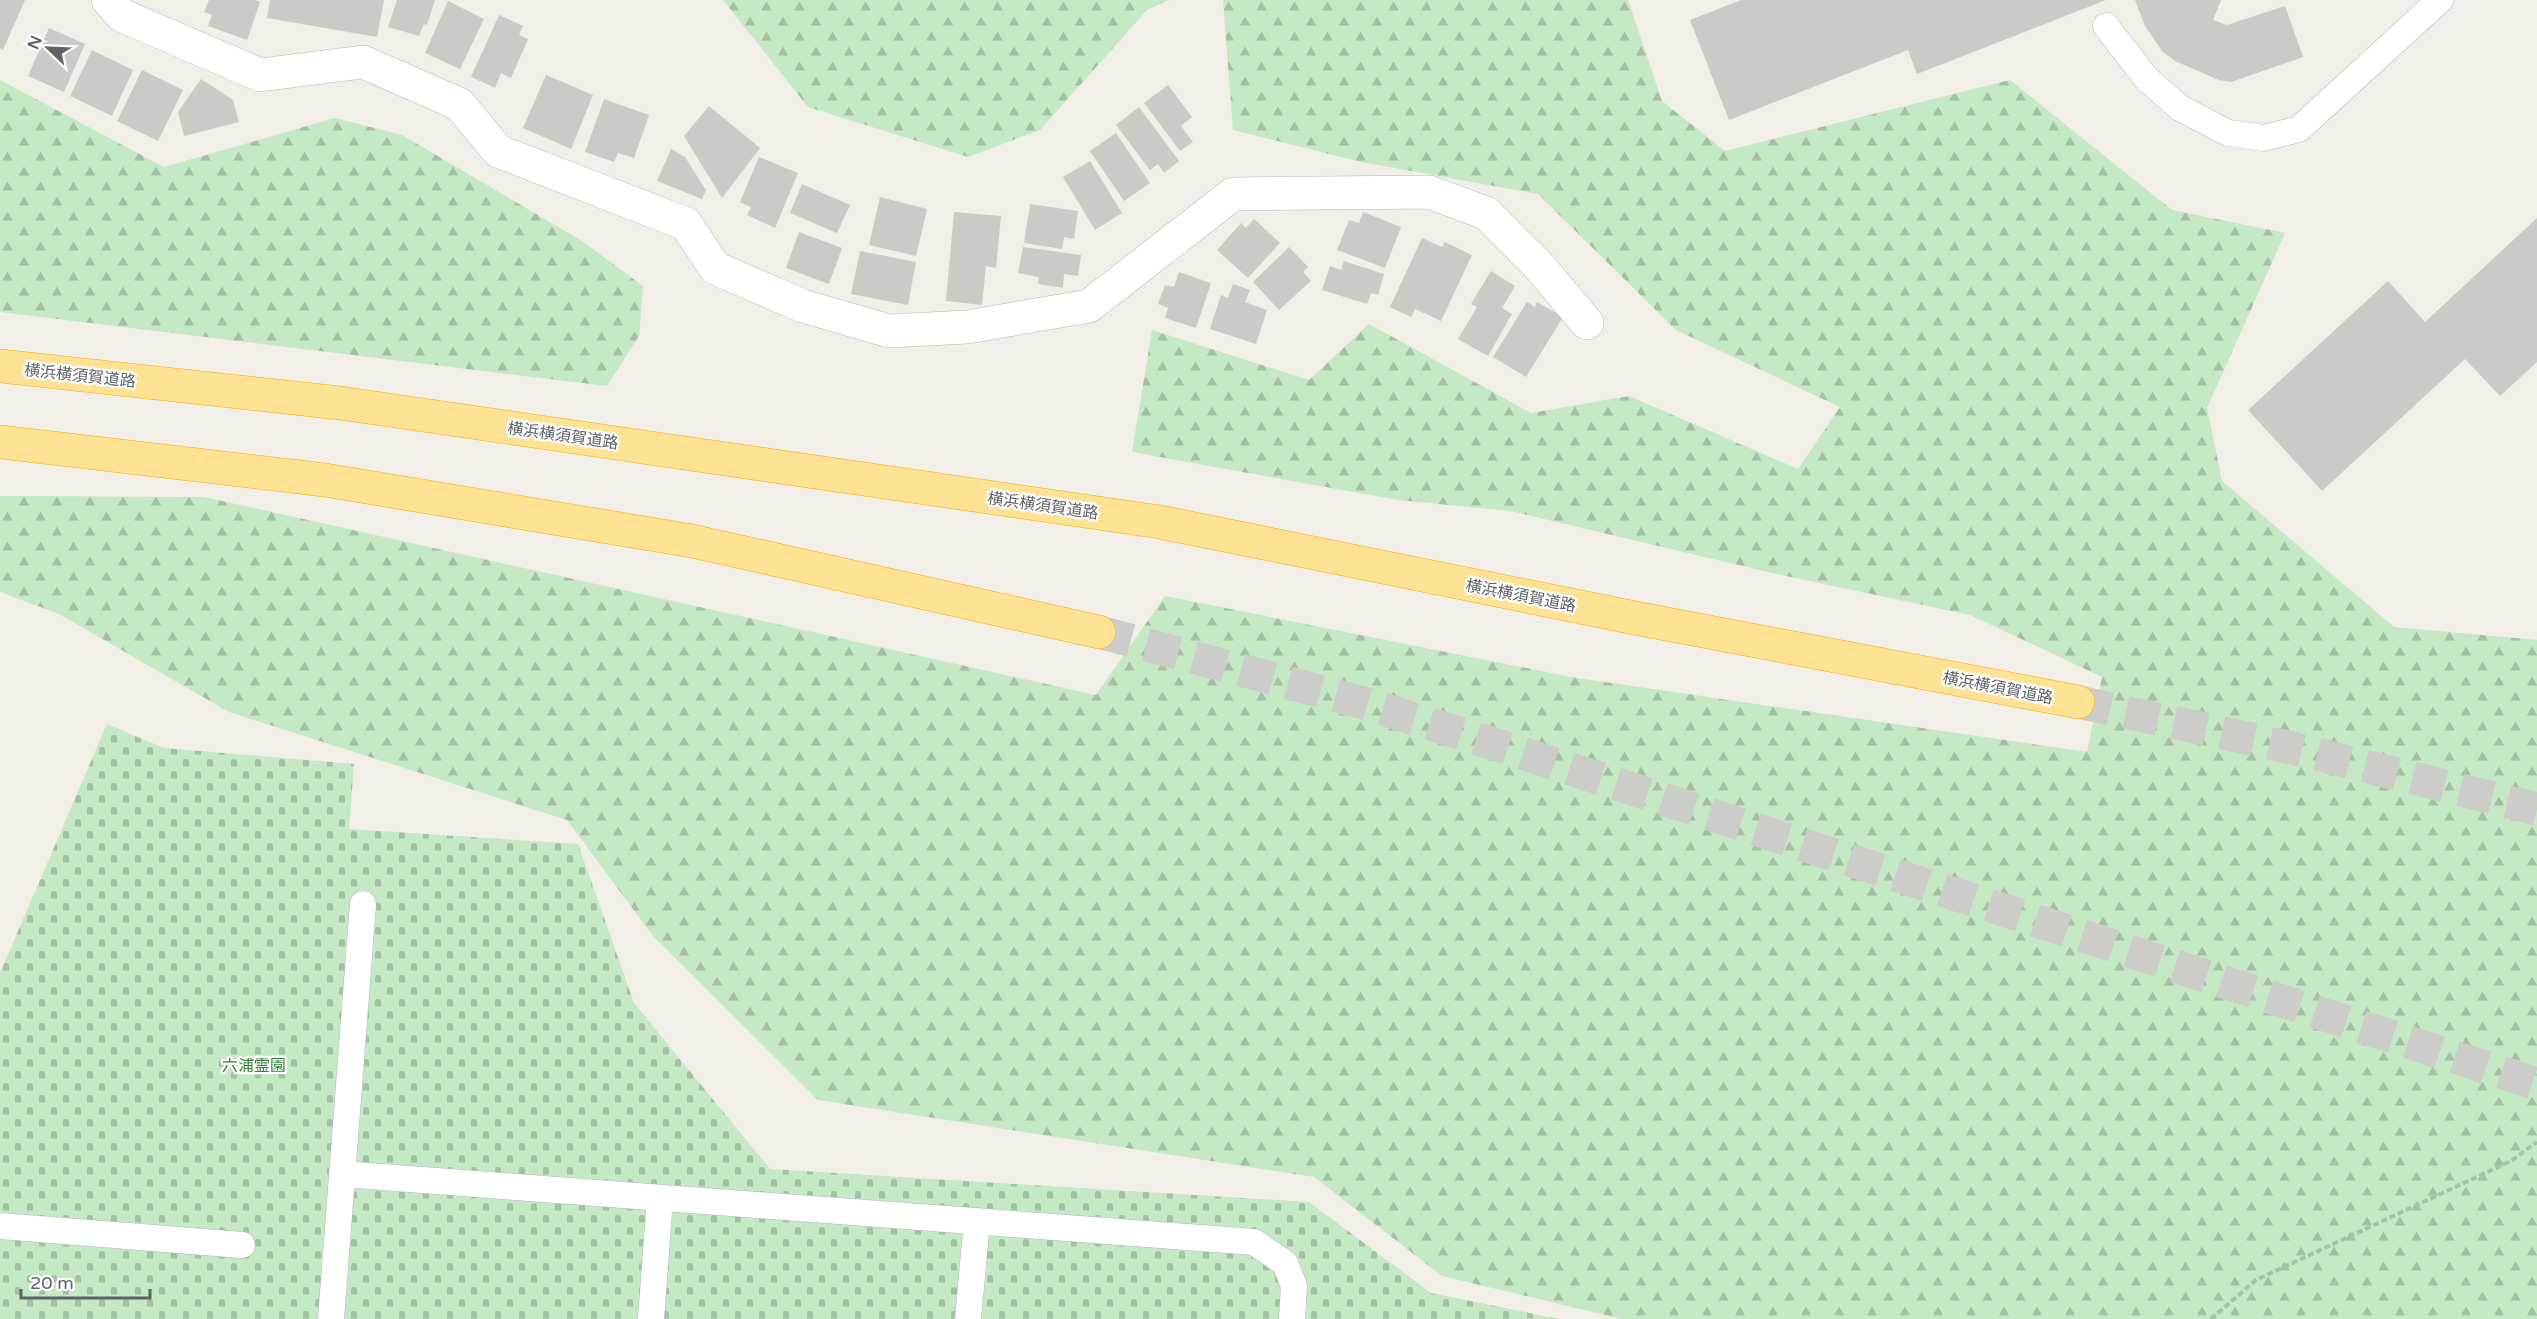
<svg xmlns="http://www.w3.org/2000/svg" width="2537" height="1319" font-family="'Varela Round','Noto Sans JP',sans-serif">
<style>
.forest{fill:url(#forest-firs)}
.cemetery{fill:url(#cemetery-stones)}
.building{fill:#cccac5}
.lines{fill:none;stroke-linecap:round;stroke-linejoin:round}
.motorway-tunnel{stroke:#ccccc8;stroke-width:33;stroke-dasharray:33 16;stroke-linecap:butt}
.service-casing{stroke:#b5b8bc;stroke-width:27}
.minor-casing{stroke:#b5b8bc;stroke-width:34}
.motorway-casing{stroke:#f9ab00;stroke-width:34}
.path{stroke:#9cc7a9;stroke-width:4;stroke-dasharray:6 3;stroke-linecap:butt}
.service{stroke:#fff;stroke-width:26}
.minor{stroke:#fff;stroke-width:33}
.motorway{stroke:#fde293;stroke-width:33}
.labels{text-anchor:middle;stroke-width:4.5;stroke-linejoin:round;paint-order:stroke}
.street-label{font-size:16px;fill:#5f6368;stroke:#fff}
.park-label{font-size:16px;fill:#348238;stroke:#fff}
</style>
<defs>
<pattern id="forest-firs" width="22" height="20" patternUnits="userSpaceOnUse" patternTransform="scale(1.5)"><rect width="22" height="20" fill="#c5e8c5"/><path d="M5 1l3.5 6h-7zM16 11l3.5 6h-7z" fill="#a3c0a4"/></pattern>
<pattern id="cemetery-stones" width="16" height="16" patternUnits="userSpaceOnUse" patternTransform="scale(1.5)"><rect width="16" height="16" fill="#c5e8c5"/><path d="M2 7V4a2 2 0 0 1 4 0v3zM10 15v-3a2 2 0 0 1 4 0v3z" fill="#a3c0a4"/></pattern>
</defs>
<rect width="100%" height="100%" fill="#f1efe8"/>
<!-- forest -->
<g class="forest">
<path d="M723,0H1169L1147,10L1040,130L968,157L808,107Z"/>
<path d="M1223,0H1628L1662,101L1725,151L2010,80L2172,210L2285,233L2207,408L2222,481L2394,627L2537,640V1319H1622L1442,1276L1314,1177L818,1100L653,936L567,820L229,712L59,614L0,592V496L204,497L1096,695L1165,596L1571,677L2087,752L2102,677L1970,615L1768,572L1510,511L1398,500L1132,452L1152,330L1309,380L1369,324L1531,413L1629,396L1798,469L1840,407L1676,330L1538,194L1361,162L1233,130Z"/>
<path d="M0,80L164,167L335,118L402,135L582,241L643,286L639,336L607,386L0,312Z"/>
</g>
<!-- cemetery -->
<path class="cemetery" d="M107,724L164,748L354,764L349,829L578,844L634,1003L770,1169L1309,1202L1431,1293L1559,1319H0V973Z"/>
<!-- building -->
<g class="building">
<path d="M0,0H25L3,50L0,48Z"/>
<path d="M209,0H255L260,2L247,40L208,26L212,15L204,12Z"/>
<path d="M270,0H384L377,37L267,18Z"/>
<path d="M397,0H435L427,25L424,24L419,36L388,27Z"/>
<path d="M1741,0H2106L1917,74L1908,50L1729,120L1690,20Z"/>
<path d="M2135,0H2221L2213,20L2227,25L2285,6L2303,57L2231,82L2219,80L2175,61L2162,51L2145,26Z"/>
<path d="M448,1L484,19L460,69L425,53Z"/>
<path d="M499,15L523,26L519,35L528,39L511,78L501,73L495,88L471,77Z"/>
<path d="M49,28L85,44L64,92L28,76Z"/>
<path d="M92,50L133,70L112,116L70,96Z"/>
<path d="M142,70L183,90L158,141L117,121Z"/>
<path d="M546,75L593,95L571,149L523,128Z"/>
<path d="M201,79L233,100L239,122L184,136L178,112Z"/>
<path d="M1168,85L1192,117L1181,126L1193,142L1180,151L1144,103Z"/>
<path d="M604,99L649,115L634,158L618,153L614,162L585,152Z"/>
<path d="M709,106L760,148L722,198L684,136Z"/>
<path d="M1139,107L1179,161L1164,173L1158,164L1150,170L1116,125Z"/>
<path d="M1116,133L1150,183L1124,201L1090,151Z"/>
<path d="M671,149L685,157L706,190L702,199L657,181Z"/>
<path d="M759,157L798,173L775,228L747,215L751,207L740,202Z"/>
<path d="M1090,161L1122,213L1095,230L1063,177Z"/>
<path d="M802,184L850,205L837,233L790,213Z"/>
<path d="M880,197L927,209L916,256L869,245Z"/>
<path d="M1030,204L1078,211L1074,239L1064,237L1062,249L1024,243Z"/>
<path d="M954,212L1001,216L996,268L986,266L982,305L946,301Z"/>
<path d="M1363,212L1401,227L1385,268L1337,250L1349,220L1359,223Z"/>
<path d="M2537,218V362L2500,396L2465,359L2322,491L2248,410L2388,281L2425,322Z"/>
<path d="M1254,219L1280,243L1248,278L1217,250L1241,223L1246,228Z"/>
<path d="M799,232L842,248L829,284L786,268Z"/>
<path d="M1422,238L1442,247L1445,242L1472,255L1441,321L1415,309L1411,317L1390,307Z"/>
<path d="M1023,247L1081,255L1078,276L1064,274L1063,288L1038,284L1039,277L1018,273Z"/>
<path d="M1289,247L1308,267L1303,272L1311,281L1279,310L1253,282Z"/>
<path d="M860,251L916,262L908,305L851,294Z"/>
<path d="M1344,261L1384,274L1378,295L1371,293L1367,304L1322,290L1330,266L1341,270Z"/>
<path d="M1491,271L1515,286L1502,308L1512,314L1488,356L1458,339L1477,307L1471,304Z"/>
<path d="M1179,272L1211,283L1196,328L1165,318L1168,308L1158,304L1165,285L1174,287Z"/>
<path d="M1233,284L1250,290L1245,302L1267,310L1256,344L1210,329L1221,295L1228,298Z"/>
<path d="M1527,302L1535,307L1537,302L1563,317L1526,377L1493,357Z"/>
</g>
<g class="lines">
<!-- motorway-tunnel -->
<g class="motorway-tunnel">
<path d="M1099,632L1360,702L1491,743L2537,1084"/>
<path d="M2078,702L2288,747L2537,809"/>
</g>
<!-- service casing -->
<g class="service-casing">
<g id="service">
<path d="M2106,26L2146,78L2180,108L2228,133L2264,138L2299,129L2440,0"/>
<path d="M342,1174L1254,1242L1285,1263L1294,1286L1292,1319"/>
<path d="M0,1226L242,1245"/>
<path d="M331,1319L363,904"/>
<path d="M651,1319L660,1198"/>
<path d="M968,1319L977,1221"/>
</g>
</g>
<!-- minor casing -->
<g class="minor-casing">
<path id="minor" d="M108,0L121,15L260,75L363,62L459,104L498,151L686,224L715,268L803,306L889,331L967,327L1089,306L1233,194L1429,192L1486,213L1539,266L1587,323"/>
</g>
<!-- motorway casing -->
<g class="motorway-casing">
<g id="motorway">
<path d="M0,366L340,403L1160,522L1635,618L2078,702"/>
<path d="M0,442L325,480L692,541L1099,632"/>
</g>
</g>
<!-- path -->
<path class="path" d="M2211,1319L2256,1280L2511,1161L2537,1142"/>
<!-- service -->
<use href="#service" class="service"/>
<!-- minor -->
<use href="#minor" class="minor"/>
<!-- motorway -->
<use href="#motorway" class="motorway"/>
</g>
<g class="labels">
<!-- street labels -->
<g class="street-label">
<text transform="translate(80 375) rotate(6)" y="6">横浜横須賀道路</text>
<text transform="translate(563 435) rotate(8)" y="6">横浜横須賀道路</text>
<text transform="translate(1043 505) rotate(8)" y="6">横浜横須賀道路</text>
<text transform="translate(1521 595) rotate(11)" y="6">横浜横須賀道路</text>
<text transform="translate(1998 687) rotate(11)" y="6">横浜横須賀道路</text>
</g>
<!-- park labels -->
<g class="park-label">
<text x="254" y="1071">六浦霊園</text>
</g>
</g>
<!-- north arrow -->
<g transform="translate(48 48) rotate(293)" stroke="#ffffff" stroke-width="4.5" paint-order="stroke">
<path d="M0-4.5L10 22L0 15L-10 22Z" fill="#5f6368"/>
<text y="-9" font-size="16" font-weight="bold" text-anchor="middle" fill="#5f6368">N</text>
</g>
<!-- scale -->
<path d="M21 1289v9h129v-9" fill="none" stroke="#5f6368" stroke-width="3"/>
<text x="30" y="1289" font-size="18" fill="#5f6368" stroke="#ffffff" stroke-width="4.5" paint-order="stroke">20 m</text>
</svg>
